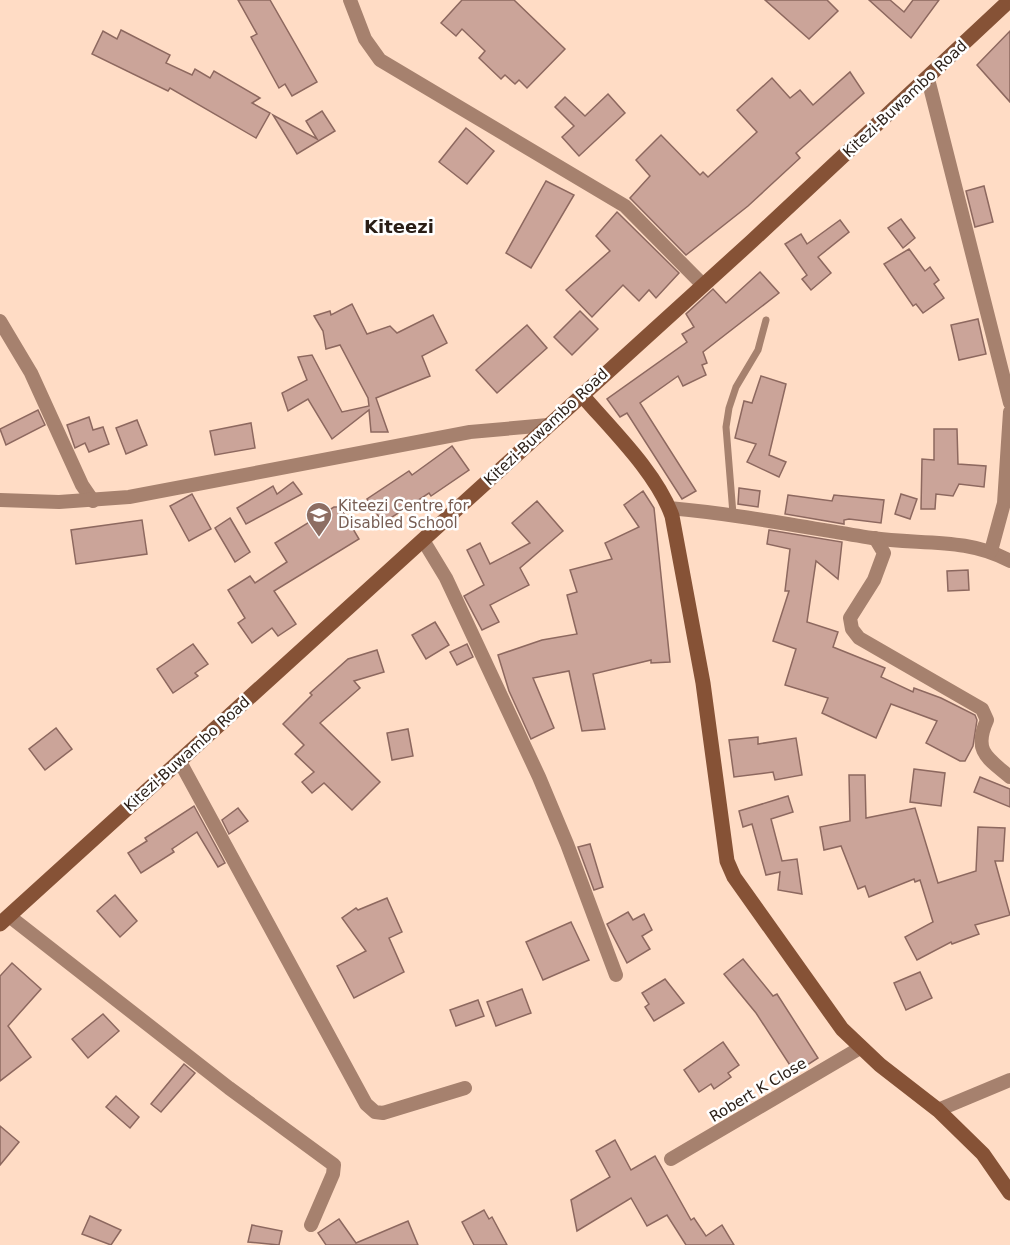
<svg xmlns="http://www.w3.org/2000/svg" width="1010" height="1245" font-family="'DejaVu Sans',sans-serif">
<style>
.building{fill:#cba499;stroke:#8d685f;stroke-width:1.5}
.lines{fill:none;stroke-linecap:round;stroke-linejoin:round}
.lane{stroke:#a6816e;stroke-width:7}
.street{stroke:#a6816e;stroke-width:14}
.secondary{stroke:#865236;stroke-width:15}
.labels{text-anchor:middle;stroke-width:5;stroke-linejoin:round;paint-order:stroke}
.street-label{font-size:15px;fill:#291d15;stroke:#fff}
.education-label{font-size:15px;fill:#785e54;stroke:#fff;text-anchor:start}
.quarter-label{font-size:18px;font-weight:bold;fill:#291d15;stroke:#fff}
</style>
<rect width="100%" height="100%" fill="#ffdcc5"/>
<!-- building -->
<g class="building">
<path d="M238,0H270L317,82L292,96L285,84L279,88L251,37L257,34Z"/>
<path d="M462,0H514L565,49L527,88L519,80L515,84L505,75L501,79L479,58L485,51L462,29L456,36L441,23Z"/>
<path d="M765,0H827L838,11L809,39Z"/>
<path d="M869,0H890L904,12L913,0H939L911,38Z"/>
<path d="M121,30L170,55L166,63L192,75L195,69L210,78L214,71L260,98L252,103L270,113L256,138L170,88L168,91L92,54L103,31L117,39Z"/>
<path d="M1010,31V102L977,65Z"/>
<path d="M850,72L864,93L796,153L800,158L748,206L686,255L630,198L650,176L636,160L661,135L700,175L703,172L708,177L757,132L737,110L772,78L790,98L800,90L813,105Z"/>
<path d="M608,94L625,113L579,156L562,137L574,126L555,107L565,97L585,116Z"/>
<path d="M322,111L335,131L297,154L273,115L317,139L306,121Z"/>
<path d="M466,128L494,151L467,184L439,162Z"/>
<path d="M546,181L574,195L531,268L506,253Z"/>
<path d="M984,186L993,222L975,227L966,191Z"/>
<path d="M617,212L679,273L656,298L649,290L639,301L623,285L592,317L566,290L610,251L596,236Z"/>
<path d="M901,219L915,238L903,248L888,228Z"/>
<path d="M840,220L849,232L818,257L831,273L811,290L802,279L807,275L785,244L801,234L807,244Z"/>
<path d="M909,249L925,271L930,267L939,280L934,284L944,298L923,313L916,304L913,306L884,264Z"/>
<path d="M760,272L779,293L703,352L707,363L702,365L706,375L683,386L678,376L640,403L696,491L682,499L627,413L620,417L607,399L687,342L682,334L694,327L686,314L713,289L726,303Z"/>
<path d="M352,304L367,334L390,326L397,333L433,315L447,343L422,356L430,376L376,398L388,432H371L369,410L332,439L308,399L288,411L282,393L307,380L298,357L312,355L342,412L369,406L368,398L340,345L326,349L323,331L314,316L330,311L331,315Z"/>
<path d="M580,311L598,329L572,355L554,337Z"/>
<path d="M978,319L986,354L959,360L951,325Z"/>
<path d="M527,325L547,348L497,393L476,370Z"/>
<path d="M761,376L786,384L769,455L786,462L779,477L747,462L756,444L735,438L744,401L752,403Z"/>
<path d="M38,410L45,425L6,445L0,429Z"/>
<path d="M89,417L93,430L103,427L109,444L89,452L85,443L75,448L67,425Z"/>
<path d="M137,420L147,445L126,454L116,428Z"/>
<path d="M251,423L255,448L215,455L210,431Z"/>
<path d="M934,429H957L958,464L986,466L984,487L959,484L953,496L936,494L935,509H921L922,459L934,460Z"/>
<path d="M452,446L469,470L431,496L429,493L383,523L367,499L409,471L412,475Z"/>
<path d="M293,482L302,494L246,524L237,508L273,486L277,494Z"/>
<path d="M739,488L760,491L758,507L738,504Z"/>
<path d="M643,491L654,508L670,662L651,663V660L593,674L605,729L582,731L569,671L533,678L554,728L531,739L509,691L498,655L542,640L577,634L567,595L577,592L570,570L612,559L605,543L639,527L624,505Z"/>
<path d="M192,494L211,529L189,541L170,506Z"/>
<path d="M901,494L917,499L910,519L895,514Z"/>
<path d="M788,495L832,501L834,495L884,500L881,523L849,519L844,520V524L785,514Z"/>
<path d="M537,501L563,531L520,568L529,585L490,605L499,622L482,630L464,596L484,585L467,550L480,543L490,564L530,543L512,523Z"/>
<path d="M334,507H340L359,539L274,591L296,624L278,636L272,628L252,643L238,623L245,618L228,590L250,576L255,583L287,562L275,543Z"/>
<path d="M230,518L250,552L235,562L215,528Z"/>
<path d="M142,520L147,554L76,564L71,530Z"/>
<path d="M769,530L842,542L838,579L816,561L807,622L838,632L833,647L885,668L881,677L913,692L914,688L941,698L975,715L977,720L973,746L965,761H960L926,743L937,721L891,704L876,738L822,713L828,698L785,685L796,649L773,641L789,591H785L790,549L767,544Z"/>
<path d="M968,570L969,590L948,591L947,571Z"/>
<path d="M435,622L449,645L426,659L412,635Z"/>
<path d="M193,644L208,664L195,673L198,676L173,693L157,669Z"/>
<path d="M467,644L473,657L457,665L450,652Z"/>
<path d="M377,650L384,672L354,681L360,688L320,723L380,782L352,810L324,783L312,793L302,782L314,772L295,754L304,745L283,724L312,695L310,693L348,659Z"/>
<path d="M56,728L72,749L45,770L29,749Z"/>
<path d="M408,729L413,756L392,760L387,733Z"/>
<path d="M758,737V744L796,738L802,775L775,780L773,772L734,777L729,740Z"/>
<path d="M914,769L945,773L941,806L910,802Z"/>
<path d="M849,775H865L866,818L915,808L938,883L976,871L978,827L1005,828L1003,861H995L1010,915L975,925L979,934L952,944L951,942L917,960L905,937L933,922L920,880L915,882L914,879L869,897L865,886L858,889L841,846L824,850L820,827L850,821Z"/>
<path d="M980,777L1010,789V807L974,792Z"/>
<path d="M788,796L793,812L771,819L782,861L797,859L802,894L778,890L780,872L766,875L752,824L743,827L739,811Z"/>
<path d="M194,806L225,863L218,867L197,832L172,849L174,852L141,873L128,853L147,841L145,838Z"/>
<path d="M238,808L248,821L229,834L222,820Z"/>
<path d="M590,844L603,887L594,890L578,847Z"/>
<path d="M115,895L137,921L120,937L97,911Z"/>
<path d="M387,898L402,932L389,938L404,972L354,998L337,966L366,951L342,918L356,908L358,910Z"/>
<path d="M628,912L633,920L644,914L652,930L642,936L650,949L627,963L607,924Z"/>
<path d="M571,922L589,960L543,980L526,942Z"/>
<path d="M743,959L773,996L777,994L818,1058L795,1073L756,1013L724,974Z"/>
<path d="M12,963L41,989L8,1026L31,1057L0,1081V976Z"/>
<path d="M920,972L932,998L906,1010L894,983Z"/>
<path d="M665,979L684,1003L654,1021L645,1007L649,1004L642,993Z"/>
<path d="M522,989L531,1013L496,1026L487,1002Z"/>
<path d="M478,1000L484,1016L456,1026L450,1010Z"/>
<path d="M103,1014L119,1031L88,1058L72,1039Z"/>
<path d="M723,1042L739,1065L728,1073L731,1077L714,1089L711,1084L699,1092L684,1070Z"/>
<path d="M184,1064L195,1073L161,1112L151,1104Z"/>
<path d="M116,1096L139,1117L130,1128L106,1107Z"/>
<path d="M0,1126L19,1142L0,1165Z"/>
<path d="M615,1140L631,1170L655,1156L691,1220L694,1218L706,1236L722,1225L734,1245H686L667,1215L647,1226L631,1198L577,1231L571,1200L610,1177L596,1151Z"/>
<path d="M484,1210L489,1219L492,1217L507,1245H474L462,1222Z"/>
<path d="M90,1216L121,1230L111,1245L82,1234Z"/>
<path d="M339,1219L356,1243L408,1221L418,1245H326L318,1233Z"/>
<path d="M252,1225L282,1231L279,1245L248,1242Z"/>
</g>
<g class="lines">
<!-- lane -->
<path class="lane" d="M733,514L726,427L729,408L736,387L758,350L766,320"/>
<!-- street -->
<g class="street">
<path d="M350,0L365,39L380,60L625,206L703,285"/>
<path d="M928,79L1010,403"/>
<path d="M0,321L31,373L82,485L93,501"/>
<path d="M0,500L59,502L129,497L470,432L548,425"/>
<path d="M669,508C737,514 804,527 872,538C919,545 967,537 1010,561"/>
<path d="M875,538L884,553L874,580L850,618L852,629L859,638L982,709L987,720C973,751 987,758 1010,777"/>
<path d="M423,540L446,578L539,777L567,844L616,975"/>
<path d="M991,551L1004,503L1010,412"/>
<path d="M179,760L366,1104L375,1112L383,1113L465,1088"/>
<path d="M9,916L229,1088L334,1165L333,1174L311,1225"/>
<path d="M938,1110L1010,1080"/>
<path d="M671,1159L860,1048"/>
</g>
<!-- secondary -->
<g class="secondary">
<path d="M581,394C611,429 657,473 672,516L703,683L727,861L734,877L842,1029L880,1065L938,1110L983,1154L1010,1193"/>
<path d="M0,924L752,241L1010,0"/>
</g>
</g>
<!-- icons -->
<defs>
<g id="school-pin" transform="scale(1.35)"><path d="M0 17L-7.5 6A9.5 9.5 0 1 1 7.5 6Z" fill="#8d6e63" stroke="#fff"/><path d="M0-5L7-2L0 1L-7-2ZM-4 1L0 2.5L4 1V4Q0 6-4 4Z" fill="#fff"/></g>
</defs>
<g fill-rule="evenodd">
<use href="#school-pin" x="319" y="515"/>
</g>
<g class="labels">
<!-- street labels -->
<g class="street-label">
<text transform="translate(905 99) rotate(-43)" y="5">Kitezi-Buwambo Road</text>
<text transform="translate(546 427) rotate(-43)" y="5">Kitezi-Buwambo Road</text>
<text transform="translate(187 754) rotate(-42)" y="5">Kitezi-Buwambo Road</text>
<text transform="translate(758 1090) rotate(-31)" y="5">Robert K Close</text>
</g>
<!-- education labels -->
<g class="education-label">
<text x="338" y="511">Kiteezi Centre for<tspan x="338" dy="17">Disabled School</tspan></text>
</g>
<!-- quarter labels -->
<g class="quarter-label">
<text x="399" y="233">Kiteezi</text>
</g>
</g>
</svg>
